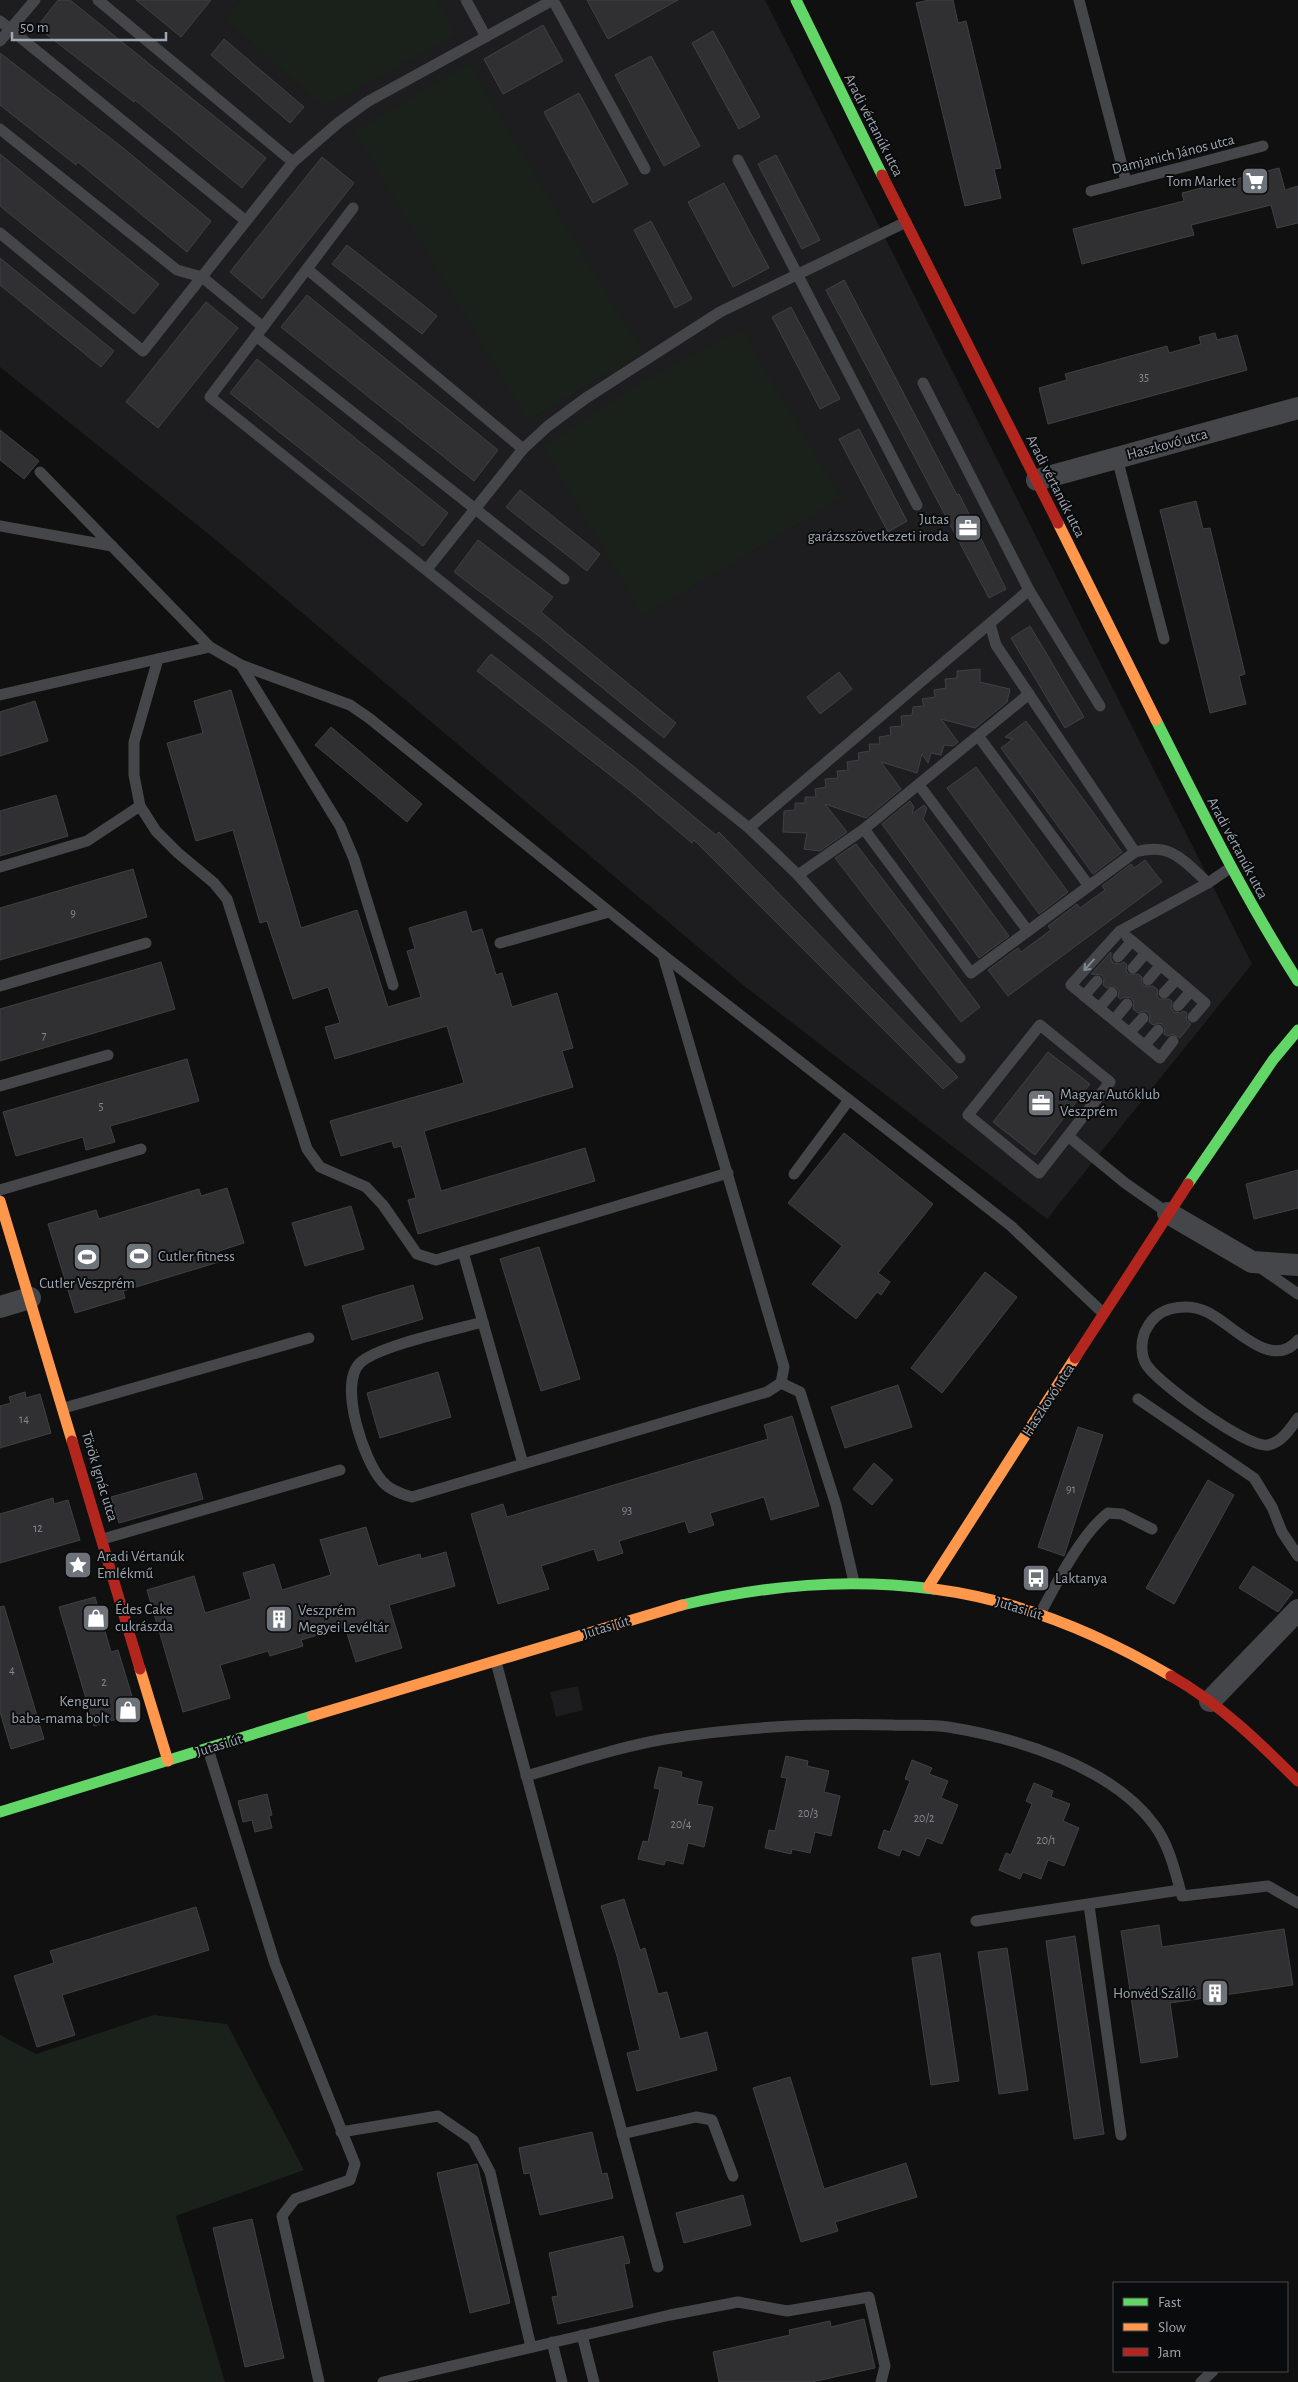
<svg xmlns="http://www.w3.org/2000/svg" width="1298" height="2382" font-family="'Alegreya Sans',sans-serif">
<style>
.built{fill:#1d1d1f}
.green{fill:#1a201a}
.building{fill:#303033;stroke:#3e4144}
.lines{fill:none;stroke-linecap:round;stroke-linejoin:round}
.lane{stroke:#444649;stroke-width:11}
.street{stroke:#444649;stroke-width:22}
.fast{stroke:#63d668;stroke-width:11}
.slow{stroke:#ff974d;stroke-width:11}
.jam{stroke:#b3261e;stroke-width:11}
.oneway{stroke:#848a92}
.labels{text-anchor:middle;stroke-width:4;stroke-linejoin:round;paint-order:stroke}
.number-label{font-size:12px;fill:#848992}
.street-label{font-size:15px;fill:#a0a7b2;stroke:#0a0b0c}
.poi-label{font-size:15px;fill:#a0a7b2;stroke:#0a0b0c;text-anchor:start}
</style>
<rect width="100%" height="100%" fill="#101010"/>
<!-- built -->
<g class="built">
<path d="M0,0H765L1252,964L1047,1219L743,985L211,536L0,367Z"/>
<path d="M578,1686L583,1710L556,1717L550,1692Z"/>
</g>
<!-- green -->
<g class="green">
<path d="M241,0H437L456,35L324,107L225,19Z"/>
<path d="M468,63L642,352L528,421L354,132Z"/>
<path d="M741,329L841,498L643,616L543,448L642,382Z"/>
<path d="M154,2015L227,2024L304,2170L176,2216L225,2382H0V2035L36,2054Z"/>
</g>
<!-- building -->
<g class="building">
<path d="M58,0H70L266,158L242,188L135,100L134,102L37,27Z"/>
<path d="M136,0H211L181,37Z"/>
<path d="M587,0H678L608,39Z"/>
<path d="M929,0H953L958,23L966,21L1001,168L994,169L1001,198L965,206L916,3Z"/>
<path d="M543,25L563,61L503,94L484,59Z"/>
<path d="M713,31L760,117L739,129L692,43Z"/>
<path d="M224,39L304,107L290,123L211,55Z"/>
<path d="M0,53L123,148L211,221L187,252L78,162L76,165L0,105Z"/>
<path d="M651,56L700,146L664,166L615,75Z"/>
<path d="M579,93L628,184L593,203L544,112Z"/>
<path d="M0,154L159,284L134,314L0,206Z"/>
<path d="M776,155L820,240L802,249L758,164Z"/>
<path d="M322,157L354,183L262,299L230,272Z"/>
<path d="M1279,168L1285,190L1298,186V223L1277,228L1271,205L1191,225L1194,235L1082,264L1073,229L1184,201L1182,193Z"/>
<path d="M724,183L769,268L733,287L688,202Z"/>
<path d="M651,221L692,299L675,308L634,230Z"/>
<path d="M347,245L437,316L422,334L332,264Z"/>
<path d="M0,258L114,351L101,367L0,285Z"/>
<path d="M844,280L957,495L959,494L1006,589L989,598L826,290Z"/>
<path d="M307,295L498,450L474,481L281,327Z"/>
<path d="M206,302L238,328L158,428L126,402Z"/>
<path d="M791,307L840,399L820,409L772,317Z"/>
<path d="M1215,333L1217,340L1237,335L1247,370L1048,424L1039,388L1067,380L1065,374L1167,346L1169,353L1201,344L1199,337Z"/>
<path d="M257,359L448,513L423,546L230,393Z"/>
<path d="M859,429L907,521L888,532L839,439Z"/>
<path d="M0,430L39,461L24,479L0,460Z"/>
<path d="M520,490L600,554L587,571L506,507Z"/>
<path d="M1196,501L1203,529L1210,528L1245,674L1239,676L1246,704L1210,713L1160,510Z"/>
<path d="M478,540L553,597L541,612L676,723L664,738L540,637L454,572Z"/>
<path d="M1030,626L1084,717L1065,728L1011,638Z"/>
<path d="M491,654L633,766L716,835L719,832L958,1077L943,1089L694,840L692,843L633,793L477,671Z"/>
<path d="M980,669V682L1010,689L1007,702L975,728L941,719L958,742L953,746L944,745L941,755L931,753L928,763L922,754L917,773L881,762L901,789L866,818L825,804L847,832L820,851L804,849L807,833L783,832L784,811L795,810V803H805V797H816L815,789L826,787L825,779L838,778L837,771L848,770L847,762L859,760L858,753L870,751L869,744H880L879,737L891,735L890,727L902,726L901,716L912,715L913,707L924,706L922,699L935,697L934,690L946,688L945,679L957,678V671Z"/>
<path d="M839,672L852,689L820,714L807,697Z"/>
<path d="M231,690L301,928L357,910L388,1007L421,997L407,951L415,949L409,928L466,911L472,932L482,929L496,975L502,973L512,1007L557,993L573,1048L562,1051L573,1087L424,1131L441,1191L585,1148L595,1181L418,1234L408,1200L416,1198L401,1146L394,1148L392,1141L341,1156L330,1121L464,1083L447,1026L335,1059L325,1027L340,1023L328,987L293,999L267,921L260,923L233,830L196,841L167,743L203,733L194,701Z"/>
<path d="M35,701L48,741L0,756V712Z"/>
<path d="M1026,721L1122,852L1093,874L1001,748L1013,739L1005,737Z"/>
<path d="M331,727L422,804L407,822L315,745Z"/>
<path d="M976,767L1068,892L1039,914L947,788Z"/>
<path d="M56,795L68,836L0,856V811Z"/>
<path d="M910,801L914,807L912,814L924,805L927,808L923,819L1009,936L979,958L882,824Z"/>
<path d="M856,844L980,1007L961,1022L835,858Z"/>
<path d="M1145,860L1162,882L1008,996L988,970L1018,948L1021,952L1051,930L1048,926L1077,904L1080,908L1105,890L1102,886L1131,864L1134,868Z"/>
<path d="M133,869L147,917L0,960V908Z"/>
<path d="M1111,952V959L1113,963L1120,964L1124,962L1127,965L1126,970L1128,974H1138L1142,977L1141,982L1144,986H1153L1158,990L1157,995L1159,999H1169L1172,1001L1171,1008L1174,1012L1180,1013L1184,1011L1187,1013L1186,1020L1191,1024L1180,1038L1173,1034L1167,1036L1164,1034L1165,1028L1162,1024L1159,1023L1153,1025L1149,1022L1150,1016L1148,1012L1144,1011L1138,1013L1133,1009L1134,1002L1131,998L1125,997L1121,999L1118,997L1119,991L1116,987L1107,988L1103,985L1104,979L1102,975L1091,974Z"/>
<path d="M161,962L175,1009L0,1061V1009Z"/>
<path d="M1048,1052L1090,1084L1035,1155L993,1122Z"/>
<path d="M187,1059L199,1101L110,1126L115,1142L86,1150L83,1137L16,1156L3,1112Z"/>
<path d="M844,1133L933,1204L878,1273L890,1282L881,1295L877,1292L856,1319L812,1284L842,1246L788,1203Z"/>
<path d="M1298,1170V1208L1254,1219L1246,1184Z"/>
<path d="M227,1188L244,1243L219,1251L222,1261L123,1291L125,1298L75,1313L48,1224L96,1210L99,1219L199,1189L201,1196Z"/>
<path d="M351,1206L364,1249L305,1266L292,1223Z"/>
<path d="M539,1247L580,1379L541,1391L500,1259Z"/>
<path d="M985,1272L1017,1297L942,1393L911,1368Z"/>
<path d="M413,1285L423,1319L352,1340L342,1306Z"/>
<path d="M438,1372L451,1417L380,1438L367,1393Z"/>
<path d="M898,1385L912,1427L845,1448L831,1407Z"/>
<path d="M25,1392L26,1398L40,1394L51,1433L0,1448V1406L11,1403L9,1397Z"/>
<path d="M792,1416L819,1506L771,1520L764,1497L710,1513L714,1525L689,1533L685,1521L619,1541L623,1553L598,1561L594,1549L541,1566L549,1589L498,1604L471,1514L503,1504L507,1517L768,1439L764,1425Z"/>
<path d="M1078,1427L1103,1435L1064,1556L1038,1547Z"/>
<path d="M874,1463L893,1480L872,1505L853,1489Z"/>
<path d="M196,1473L203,1499L119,1523L111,1497Z"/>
<path d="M1208,1480L1234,1495L1174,1604L1146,1588Z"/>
<path d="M53,1498L54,1504L68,1500L80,1540L0,1563V1514Z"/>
<path d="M366,1527L378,1566L420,1554L421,1559L446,1552L455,1586L389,1605L402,1648L356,1662L345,1627L301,1640L303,1646L270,1656L268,1651L220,1665L230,1698L183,1712L147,1590L194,1576L205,1613L251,1599L243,1573L274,1564L282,1590L331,1575L320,1540Z"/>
<path d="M1253,1566L1293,1592L1278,1612L1239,1588Z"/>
<path d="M95,1597L111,1652L118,1650L137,1713L94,1726L59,1607Z"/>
<path d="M4,1606L44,1739L11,1749L0,1712V1607Z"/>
<path d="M786,1756L808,1761L807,1766L829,1771L824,1792L840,1796L831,1836L815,1832L810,1853L792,1849L791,1854L765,1848L769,1830L775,1831L787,1778L781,1777Z"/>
<path d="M912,1760L932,1768L929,1774L948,1781L941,1798L958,1805L942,1844L927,1838L919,1856L902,1849L899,1856L878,1848L884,1830L890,1832L910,1781L905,1779Z"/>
<path d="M659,1767L682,1772L681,1777L702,1782L697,1804L713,1807L704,1847L688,1843L683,1864L666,1860L664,1865L638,1859L643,1841L648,1842L660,1789L654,1788Z"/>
<path d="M1034,1783L1053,1791L1051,1797L1070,1804L1063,1821L1079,1828L1064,1866L1048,1860L1041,1879L1023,1872L1020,1879L999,1870L1006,1853L1011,1855L1032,1804L1026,1801Z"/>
<path d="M267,1794L272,1815L269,1816L272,1828L255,1832L252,1820L243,1822L238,1801Z"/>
<path d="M624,1899L640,1950L645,1948L658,1994L667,1992L680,2039L707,2032L717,2070L637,2091L627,2053L640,2050L617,1956L601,1906Z"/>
<path d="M196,1907L209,1950L62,1995L75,2035L37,2047L14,1976L54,1963L50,1951Z"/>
<path d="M1159,1925L1162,1947L1284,1929L1293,1985L1170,2003L1178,2057L1141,2063L1121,1931Z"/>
<path d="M1075,1936L1104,2134L1074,2139L1046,1941Z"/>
<path d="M1007,1948L1028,2090L999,2094L978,1952Z"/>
<path d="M940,1953L959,2081L931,2085L912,1958Z"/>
<path d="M790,2077L824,2189L906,2163L917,2197L835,2222L838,2231L801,2242L753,2088Z"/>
<path d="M592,2132L602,2174L607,2173L613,2198L540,2215L530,2173L524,2174L519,2148Z"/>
<path d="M477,2164L510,2303L470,2313L437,2173Z"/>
<path d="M743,2195L751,2225L684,2243L676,2213Z"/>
<path d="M252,2219L284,2358L245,2367L213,2228Z"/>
<path d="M623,2236L630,2263L624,2264L633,2307L558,2324L552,2297L558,2296L549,2253Z"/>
<path d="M864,2319L875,2368L812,2382H719L713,2352L790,2335L789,2330L830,2321L831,2327Z"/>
</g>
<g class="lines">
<!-- lane -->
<g class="lane">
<path d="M98,0L293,162"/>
<path d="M466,0L486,37"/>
<path d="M553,0L645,169"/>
<path d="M1079,0L1126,181"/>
<path d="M0,21L246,221"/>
<path d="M0,41L35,0"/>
<path d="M0,129L177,270L202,277L263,327"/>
<path d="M738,160L917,505"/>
<path d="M1091,191L1263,146"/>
<path d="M353,208L210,397L749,828L798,875L960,1058"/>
<path d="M0,233L143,351L293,162L338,123L367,102L553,0"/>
<path d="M307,269L523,449"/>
<path d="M256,336L564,579"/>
<path d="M1117,458L1164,639"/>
<path d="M40,472L210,647L241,665L350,705L369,718L663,955L784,1367L781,1383L767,1392L412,1497C401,1494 389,1490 382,1481C364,1461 338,1385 360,1363C377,1346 457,1329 483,1322"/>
<path d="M0,526L112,546"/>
<path d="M427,569L523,449L548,426L586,398L720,312L906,222"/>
<path d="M1029,590L1100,706"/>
<path d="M158,659L134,742V775L140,806L156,831L178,853L214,883L227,899L307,1149L320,1167L366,1187L383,1205L417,1254L436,1260L728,1173"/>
<path d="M241,665L340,826L354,859L393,985"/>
<path d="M0,695L210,647"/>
<path d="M979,737L1089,886"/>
<path d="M919,785L1028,931"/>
<path d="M749,828L1029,590L923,383"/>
<path d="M864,829L971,973L1135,852L996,645L990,624"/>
<path d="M1135,852C1171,842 1183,860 1208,883"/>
<path d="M0,867L87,841L140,806"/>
<path d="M798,875L864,829L1029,694"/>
<path d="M1132,941L1205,1003L1193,1017"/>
<path d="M500,943L609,912"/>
<path d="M663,955L1011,1226L1103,1313"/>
<path d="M1118,957L1132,941L1127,937"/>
<path d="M1133,968L1146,953"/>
<path d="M1148,980L1160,966"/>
<path d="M0,986L146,943"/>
<path d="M1164,993L1177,979"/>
<path d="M1084,996L1097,981"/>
<path d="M1178,1006L1191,991"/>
<path d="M1099,1008L1112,993"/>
<path d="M1114,1020L1127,1004"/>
<path d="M1040,1025L1110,1082L1039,1173L968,1115Z"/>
<path d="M1130,1032L1143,1018"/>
<path d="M1173,1041L1160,1058L1071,985L1120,931L1208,883L1230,868"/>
<path d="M1145,1045L1158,1030"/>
<path d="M0,1086L108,1055"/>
<path d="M1068,1136L1125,1183L1168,1213"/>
<path d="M794,1174L849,1100"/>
<path d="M0,1190L141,1149"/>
<path d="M463,1252L523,1464"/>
<path d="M1258,1266L1298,1294"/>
<path d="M1298,1340C1271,1372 1233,1324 1207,1312C1195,1306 1182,1306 1170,1309C1160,1312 1152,1318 1147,1328C1141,1337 1140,1354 1146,1364C1156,1382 1248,1449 1268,1445C1282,1442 1290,1429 1298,1418"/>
<path d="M781,1383L800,1392L836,1505L854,1582"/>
<path d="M1138,1399L1254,1478L1272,1507L1282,1532L1298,1556"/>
<path d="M64,1408L309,1338"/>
<path d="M103,1539L340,1470"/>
<path d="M1040,1614C1056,1584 1081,1534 1108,1513L1122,1514L1152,1529"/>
<path d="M496,1662L658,2267"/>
<path d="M208,1749L275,1964L355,2164L350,2180L295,2199L282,2216L319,2382"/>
<path d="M526,1776C572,1763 618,1747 665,1739C740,1727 816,1723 892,1725C910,1726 930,1724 948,1727C1017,1738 1113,1767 1155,1826C1170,1847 1175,1872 1182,1896L1268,1886L1298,1903"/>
<path d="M1089,1905L1121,2135"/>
<path d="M976,1921L1180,1890"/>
<path d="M341,2132L438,2116L473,2140L490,2172L531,2347"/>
<path d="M622,2134L696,2117L712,2120L733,2176"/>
<path d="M582,2335L594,2382"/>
<path d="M552,2342L562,2382"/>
<path d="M383,2382L670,2315L738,2302L787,2311L869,2297L885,2366L881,2382"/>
<path d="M1201,2382L1213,2371"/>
</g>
<!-- street -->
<g class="street">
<path d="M1037,480L1298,408"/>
<path d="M1168,1213L1252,1262L1298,1265"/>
<path d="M0,1307L30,1298"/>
<path d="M1210,1701L1298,1610"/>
</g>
<!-- fast -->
<g class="fast">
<path d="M796,0L882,175"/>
<path d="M1156,720C1201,809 1244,897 1298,981"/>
<path d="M1188,1184L1273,1060L1298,1030"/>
<path d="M682,1605C768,1585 846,1578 934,1589"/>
<path d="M0,1812L312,1716"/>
</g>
<!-- slow -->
<g class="slow">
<path d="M1058,523L1156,720"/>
<path d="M0,1201L72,1441"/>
<path d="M928,1587L1075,1358"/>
<path d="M934,1589C1019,1600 1098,1633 1171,1676"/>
<path d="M140,1669L168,1761"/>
<path d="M312,1716L682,1605"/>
</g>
<!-- jam -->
<g class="jam">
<path d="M882,175L1058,523"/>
<path d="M1075,1358L1188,1184"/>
<path d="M72,1441L140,1669"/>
<path d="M1171,1676C1220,1704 1259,1742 1298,1781"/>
</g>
</g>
<!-- one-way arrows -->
<defs><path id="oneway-shaft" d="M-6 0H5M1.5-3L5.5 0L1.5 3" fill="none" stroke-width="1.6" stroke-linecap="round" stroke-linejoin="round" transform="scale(1.25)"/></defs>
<use class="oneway" href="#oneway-shaft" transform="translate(1089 965) rotate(132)"/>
<!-- icons -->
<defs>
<g id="supermarket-square" transform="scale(1.4375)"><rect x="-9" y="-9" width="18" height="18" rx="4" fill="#6e7279" stroke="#0a0b0c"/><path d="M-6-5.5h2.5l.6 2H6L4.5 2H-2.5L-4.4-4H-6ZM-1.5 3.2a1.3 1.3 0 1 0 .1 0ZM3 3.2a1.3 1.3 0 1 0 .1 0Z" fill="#fff"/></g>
<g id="office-square" transform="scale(1.4375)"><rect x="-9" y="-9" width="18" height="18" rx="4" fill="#6e7279" stroke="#0a0b0c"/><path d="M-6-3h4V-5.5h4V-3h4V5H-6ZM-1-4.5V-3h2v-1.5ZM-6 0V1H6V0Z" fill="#fff"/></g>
<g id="stadium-square" transform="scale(1.4375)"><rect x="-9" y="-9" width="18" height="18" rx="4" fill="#6e7279" stroke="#0a0b0c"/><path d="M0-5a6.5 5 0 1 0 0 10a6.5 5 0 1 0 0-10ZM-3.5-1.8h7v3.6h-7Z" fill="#fff"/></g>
<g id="sight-square" transform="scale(1.4375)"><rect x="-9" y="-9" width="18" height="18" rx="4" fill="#6e7279" stroke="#0a0b0c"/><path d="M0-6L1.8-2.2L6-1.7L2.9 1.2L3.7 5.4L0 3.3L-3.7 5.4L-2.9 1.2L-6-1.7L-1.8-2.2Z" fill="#fff"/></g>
<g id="bus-square" transform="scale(1.4375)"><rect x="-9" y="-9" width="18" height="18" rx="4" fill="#6e7279" stroke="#0a0b0c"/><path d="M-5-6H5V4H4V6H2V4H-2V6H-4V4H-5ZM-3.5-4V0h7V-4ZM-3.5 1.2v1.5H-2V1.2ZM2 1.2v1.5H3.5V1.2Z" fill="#fff"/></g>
<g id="shop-square" transform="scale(1.4375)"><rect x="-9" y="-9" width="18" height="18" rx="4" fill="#6e7279" stroke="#0a0b0c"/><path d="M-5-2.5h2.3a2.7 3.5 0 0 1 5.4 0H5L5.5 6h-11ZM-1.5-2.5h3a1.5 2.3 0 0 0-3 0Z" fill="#fff"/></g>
<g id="building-square" transform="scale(1.4375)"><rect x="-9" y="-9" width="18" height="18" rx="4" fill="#6e7279" stroke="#0a0b0c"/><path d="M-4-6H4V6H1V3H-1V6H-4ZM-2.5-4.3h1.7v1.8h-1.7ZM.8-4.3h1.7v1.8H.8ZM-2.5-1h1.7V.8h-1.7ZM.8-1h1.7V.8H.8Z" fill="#fff"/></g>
</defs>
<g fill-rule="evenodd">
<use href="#supermarket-square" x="1255" y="181"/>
<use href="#office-square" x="968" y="528"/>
<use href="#office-square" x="1041" y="1103"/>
<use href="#stadium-square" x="139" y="1256"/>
<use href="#stadium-square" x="87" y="1257"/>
<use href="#sight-square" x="78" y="1565"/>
<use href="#bus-square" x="1036" y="1578"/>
<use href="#shop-square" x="96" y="1618"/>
<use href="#building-square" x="279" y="1619"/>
<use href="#shop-square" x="128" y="1710"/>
<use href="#building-square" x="1215" y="1993"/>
</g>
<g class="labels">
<!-- number labels -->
<g class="number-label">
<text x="1144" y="381">35</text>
<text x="73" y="917">9</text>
<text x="44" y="1039">7</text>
<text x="101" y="1110">5</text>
<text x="24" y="1423">14</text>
<text x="1071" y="1493">91</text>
<text x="627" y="1514">93</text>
<text x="38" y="1532">12</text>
<text x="12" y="1674">4</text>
<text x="104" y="1686">2</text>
<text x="808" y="1817">20/3</text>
<text x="924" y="1822">20/2</text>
<text x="681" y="1828">20/4</text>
<text x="1046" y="1844">20/1</text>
</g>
<!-- street labels -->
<g class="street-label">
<text transform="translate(874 125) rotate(63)" y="5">Aradi vértanúk utca</text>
<text transform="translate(1173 154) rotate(-14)" y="5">Damjanich János utca</text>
<text transform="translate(1167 444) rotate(-15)" y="5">Haszkovó utca</text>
<text transform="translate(1056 486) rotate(63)" y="5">Aradi vértanúk utca</text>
<text transform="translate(1238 848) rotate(62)" y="5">Aradi vértanúk utca</text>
<text transform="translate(1048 1400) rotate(-57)" y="5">Haszkovó utca</text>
<text transform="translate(100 1476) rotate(73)" y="5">Török Ignác utca</text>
<text transform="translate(1019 1608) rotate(17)" y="5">Jutasi út</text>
<text transform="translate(606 1627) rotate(-17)" y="5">Jutasi út</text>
<text transform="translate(219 1745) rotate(-17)" y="5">Jutasi út</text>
</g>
<!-- poi labels -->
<g class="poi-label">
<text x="1236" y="186" text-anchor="end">Tom Market</text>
<text x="949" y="524" text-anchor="end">Jutas<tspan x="949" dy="17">garázsszövetkezeti iroda</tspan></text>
<text x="1060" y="1099">Magyar Autóklub<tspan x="1060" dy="17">Veszprém</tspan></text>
<text x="158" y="1261">Cutler fitness</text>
<text x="87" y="1288" text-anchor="middle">Cutler Veszprém</text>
<text x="97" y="1561">Aradi Vértanúk<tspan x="97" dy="17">Emlékmű</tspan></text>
<text x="1055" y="1583">Laktanya</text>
<text x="115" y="1614">Édes Cake<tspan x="115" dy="17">cukrászda</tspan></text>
<text x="298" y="1615">Veszprém<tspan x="298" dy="17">Megyei Levéltár</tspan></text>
<text x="109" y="1706" text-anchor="end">Kenguru<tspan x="109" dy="17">baba-mama bolt</tspan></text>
<text x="1196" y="1998" text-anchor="end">Honvéd Szálló</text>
</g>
</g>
<!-- legend -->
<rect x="1113" y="2282" width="175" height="90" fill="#0a0b0c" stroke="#46494e"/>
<rect x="1123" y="2298" width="25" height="8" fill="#63d668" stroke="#46494e"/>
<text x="1158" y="2307" font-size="15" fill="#a0a7b2">Fast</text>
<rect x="1123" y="2323" width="25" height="8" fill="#ff974d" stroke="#46494e"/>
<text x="1158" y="2332" font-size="15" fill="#a0a7b2">Slow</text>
<rect x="1123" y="2348" width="25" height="8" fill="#b3261e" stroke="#46494e"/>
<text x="1158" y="2357" font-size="15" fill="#a0a7b2">Jam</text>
<!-- scale -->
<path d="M12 32v8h154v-8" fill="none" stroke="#a0a7b2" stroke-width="2.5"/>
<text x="20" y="32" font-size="15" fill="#a0a7b2" stroke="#0a0b0c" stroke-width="4" paint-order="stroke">50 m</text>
</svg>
